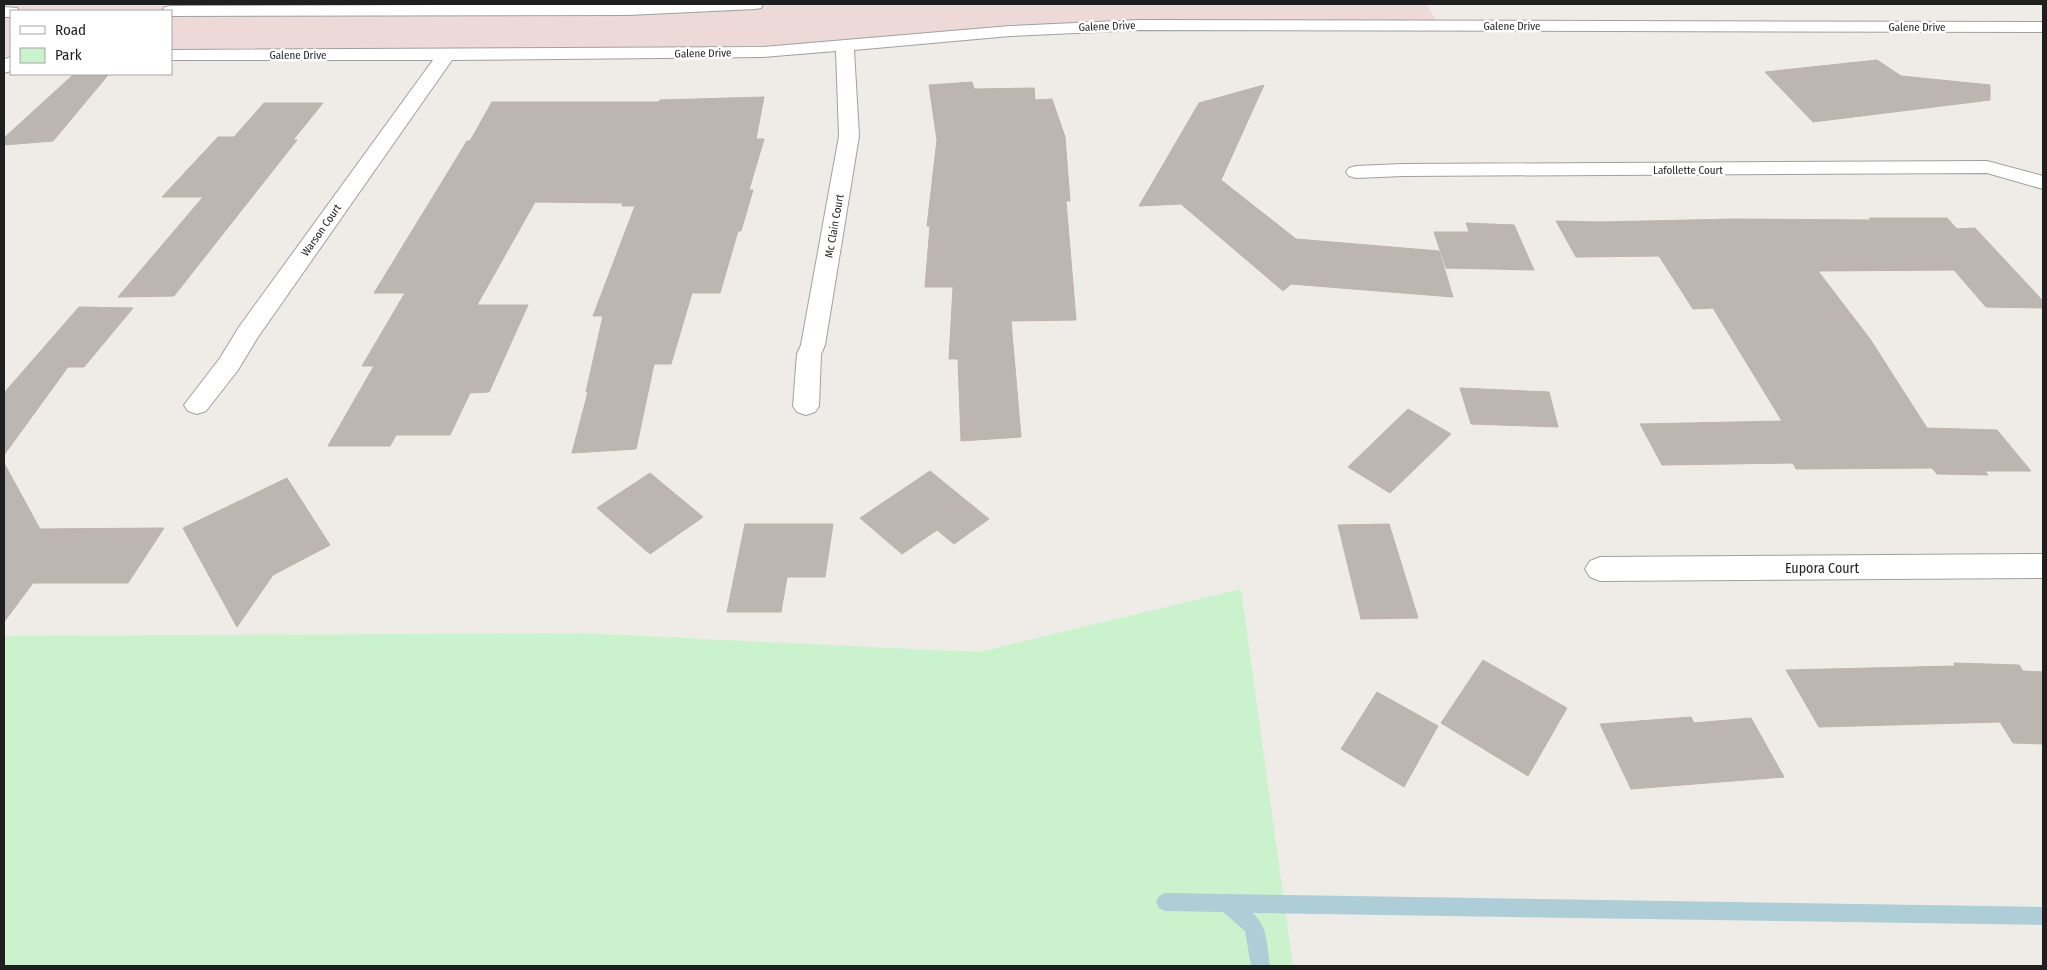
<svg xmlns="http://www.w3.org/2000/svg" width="2047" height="970" font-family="'Fira Sans Condensed',sans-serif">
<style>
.commercial{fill:#edd9d8}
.park{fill:#caf3cd}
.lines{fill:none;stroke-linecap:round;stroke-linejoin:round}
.stream{fill:#adced7;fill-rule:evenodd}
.building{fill:#bcb5b0;stroke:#bfb3ab}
.minor-casing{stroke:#a0a0a0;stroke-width:2}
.minor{fill:#fff;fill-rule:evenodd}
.labels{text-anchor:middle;stroke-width:5;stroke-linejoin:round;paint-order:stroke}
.far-street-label{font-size:11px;fill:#1f1f1f;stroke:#fff}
.street-label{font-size:14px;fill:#1f1f1f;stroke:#fff}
</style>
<rect width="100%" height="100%" fill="#efece7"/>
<!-- commercial -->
<path class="commercial" d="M4,4H1427L1439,26L1140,25L763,52L171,55V11H11V56H4Z"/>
<!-- park -->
<path class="park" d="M1241,589L1293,966H4V636L581,633L979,652Z"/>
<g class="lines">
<!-- stream -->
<path class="stream" d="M1165,893L2043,907V925L1252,913C1268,925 1267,947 1270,966H1251L1245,931L1223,912L1165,911L1159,908L1156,902L1159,896Z"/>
</g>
<!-- building -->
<g class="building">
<path d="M1877,60L1901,76L1990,85V100L1813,122L1765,72Z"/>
<path d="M74,74H109L53,141L4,145V138Z"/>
<path d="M972,82L974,89L1034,88L1035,100L1052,99L1065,137L1070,201H1066L1076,320L1011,321L1021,437L961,441L958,359H949L953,287H925L930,226H927L937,140L929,85Z"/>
<path d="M1264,85L1221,180L1296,239L1439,251L1453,297L1291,284L1283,291L1181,204L1139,206L1199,103Z"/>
<path d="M764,97L756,139H764L749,190H753L741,231H738L720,293H692L671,364H654L636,449L572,453L588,392H586L603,316H593L635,206H622L623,203L535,202L477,305H528L489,392L470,393L450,435H396L390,446H328L374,366H362L405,293H374L467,141H470L492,102H659L660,100Z"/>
<path d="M264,103H323L293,140H297L174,296L118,297L203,197H162L218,137H234Z"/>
<path d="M1869,218H1947L1957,229L1975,228L2043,301V308L1986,307L1954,270L1818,271L1870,339L1927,428L1997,430L2031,471H1985L1988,475L1937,474L1932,468L1796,469L1793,463L1662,465L1640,424L1782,421L1713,308L1693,309L1659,256L1576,257L1556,221L1600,222L1735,219L1871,220Z"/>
<path d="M1466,223L1514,225L1534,270L1446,268L1434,232H1469Z"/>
<path d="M79,307L133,308L84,367H68L4,455V393Z"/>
<path d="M1460,388L1549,392L1558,427L1471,424Z"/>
<path d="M1408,409L1451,434L1390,493L1348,467Z"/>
<path d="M4,463L40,529L164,528L128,583H33L4,622Z"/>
<path d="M930,471L989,519L954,544L937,530L902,554L860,518Z"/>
<path d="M650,473L703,517L650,554L597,508Z"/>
<path d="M287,478L330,545L273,575L237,627L183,528Z"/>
<path d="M745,524H833L825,577H787L781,612H727Z"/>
<path d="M1389,524L1418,618L1361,619L1338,525Z"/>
<path d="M1483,660L1567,708L1528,776L1441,723Z"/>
<path d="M1954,663L2019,665L2023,671L2043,672V744L2013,743L2000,722L1819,727L1786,670L1955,666Z"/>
<path d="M1377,692L1438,726L1404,787L1341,749Z"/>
<path d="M1691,717L1694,723L1751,718L1784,777L1631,789L1600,724Z"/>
</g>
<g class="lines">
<!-- minor casing -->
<g class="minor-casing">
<g id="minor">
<path d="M763,4L761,8L755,9L628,15L171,16V11H162L165,7L171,6Z"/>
<path d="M4,7L17,8L19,11H11V17H4Z"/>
<path d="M1140,20L2043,22V32L1140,30L1010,36L854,50L859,136L825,345L821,354L819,406L815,412L806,415L797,412L793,406L797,354L801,345L839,136L836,51L763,57L452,60L258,337L238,370L206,411L197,414L188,411L184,405L220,358L239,327L433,60H171V50L763,47L1010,26Z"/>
<path d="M11,57V71L4,73V59Z"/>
<path d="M1987,161L2043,176V189L1987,173L1403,176L1356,178L1349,176L1346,172L1349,168L1356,166L1403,164Z"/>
<path d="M2043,554V578L1600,581L1590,577L1585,569L1590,561L1600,557Z"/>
</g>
</g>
<!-- minor -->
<use href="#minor" class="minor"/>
</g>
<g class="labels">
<!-- far-street labels -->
<g class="far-street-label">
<text transform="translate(1107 26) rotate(-2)" y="4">Galene Drive</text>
<text x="1512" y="30">Galene Drive</text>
<text x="1917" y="31">Galene Drive</text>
<text transform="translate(703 53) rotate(-1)" y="4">Galene Drive</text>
<text x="298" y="59">Galene Drive</text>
<text x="1688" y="174">Lafollette Court</text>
<text transform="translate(834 226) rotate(-80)" y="4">Mc Clain Court</text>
<text transform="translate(321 230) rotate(-55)" y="4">Warson Court</text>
</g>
<!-- street labels -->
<g class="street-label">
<text x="1822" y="573">Eupora Court</text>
</g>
</g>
<!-- border -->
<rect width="2047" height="970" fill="none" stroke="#1f1f1f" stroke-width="10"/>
<!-- legend -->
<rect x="10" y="10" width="162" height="65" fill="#ffffff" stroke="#a5a5a5"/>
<rect x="20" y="26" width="25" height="8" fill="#ffffff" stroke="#a5a5a5"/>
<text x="55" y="35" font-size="15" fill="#1f1f1f">Road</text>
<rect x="20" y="48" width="25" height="15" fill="#caf3cd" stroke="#a5a5a5"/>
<text x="55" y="60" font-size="15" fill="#1f1f1f">Park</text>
</svg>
